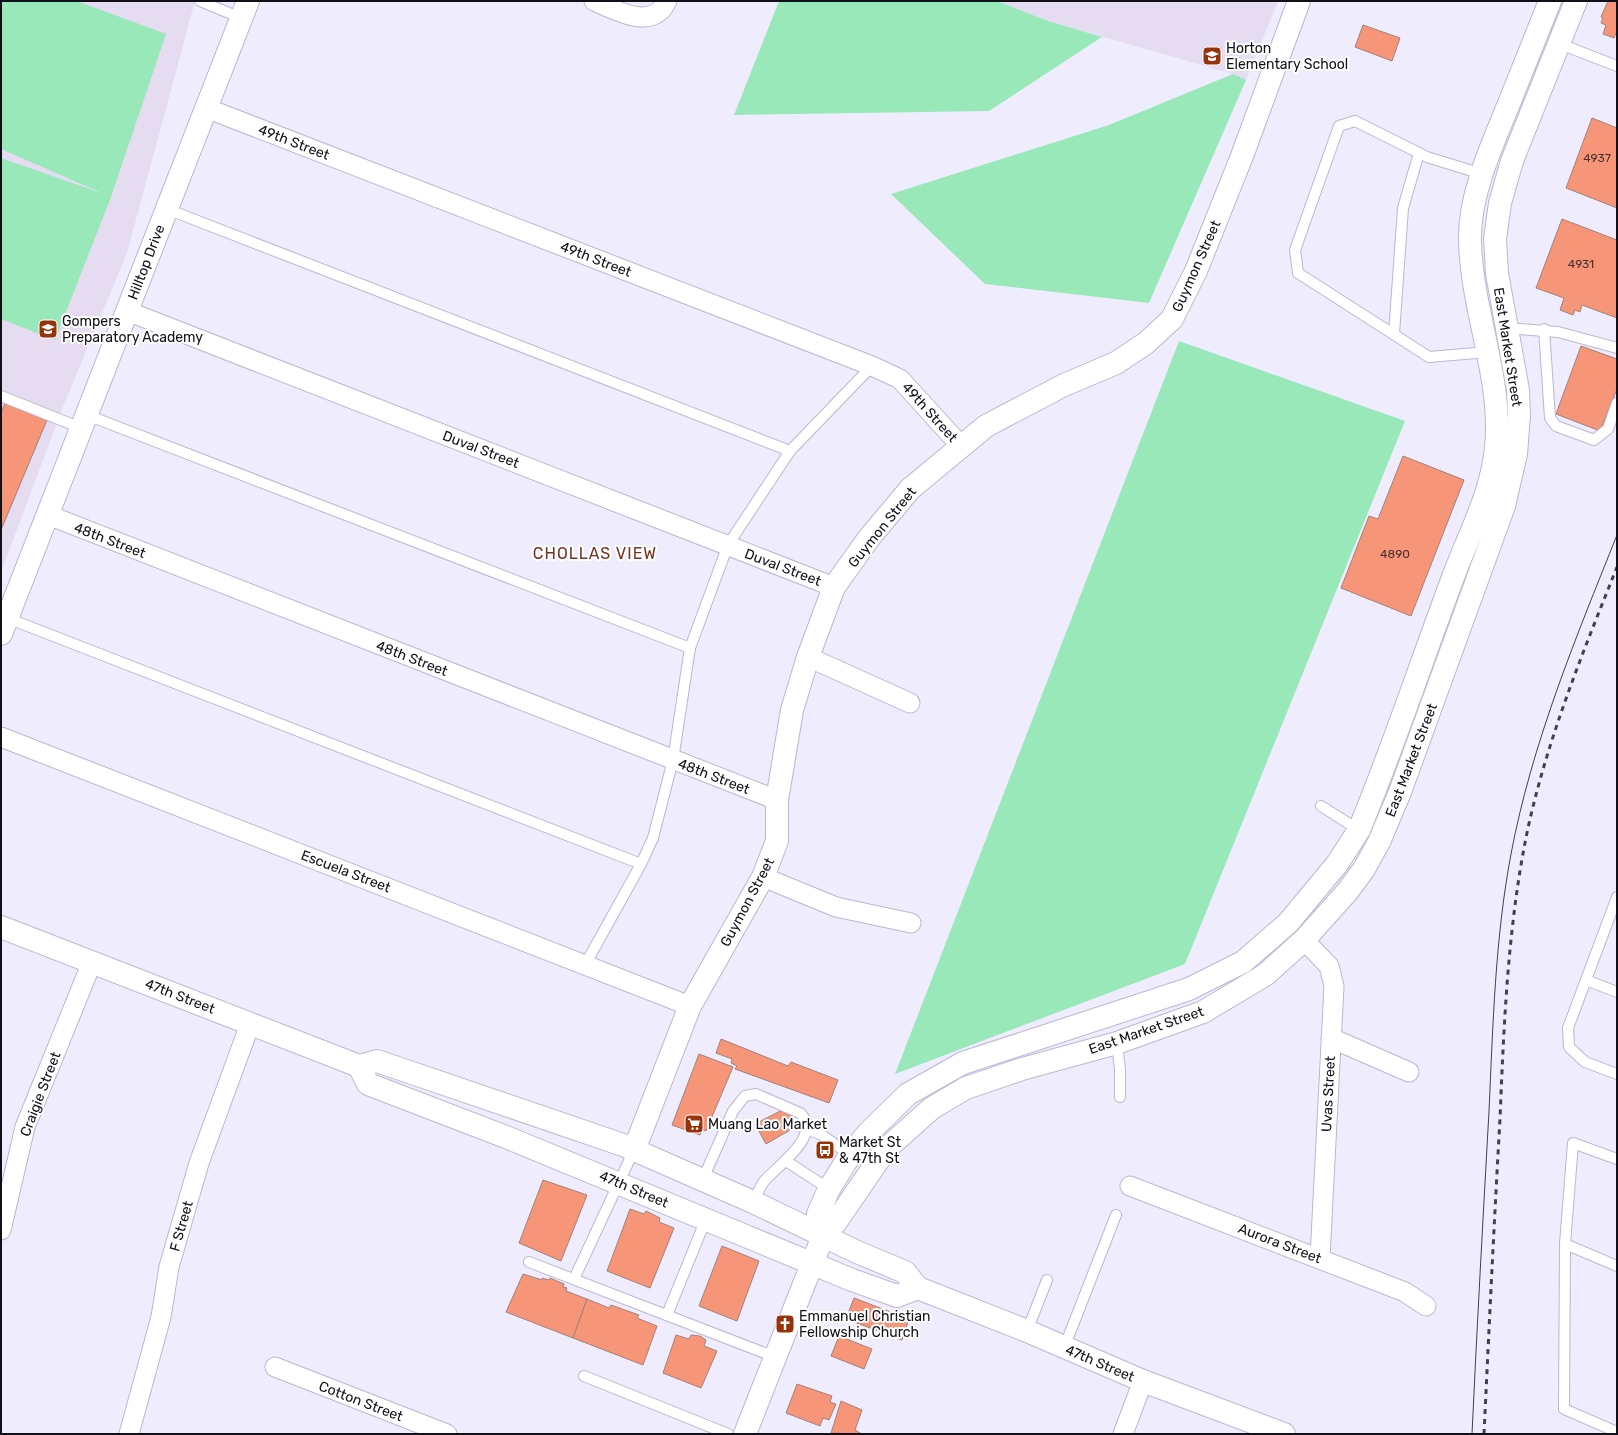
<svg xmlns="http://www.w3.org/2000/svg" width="1618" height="1435" font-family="Rubik,sans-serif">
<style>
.education{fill:#e5dcf1}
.green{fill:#98e8ba}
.building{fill:#f79578;stroke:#a18279}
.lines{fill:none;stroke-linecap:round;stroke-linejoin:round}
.lane-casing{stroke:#bcb6d2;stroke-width:12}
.street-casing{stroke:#bcb6d2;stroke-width:21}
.secondary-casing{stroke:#bcb6d2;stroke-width:24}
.primary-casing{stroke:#bcb6d2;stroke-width:24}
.lane{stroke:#fff;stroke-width:10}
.street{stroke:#fff;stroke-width:19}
.secondary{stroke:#fff;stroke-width:22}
.primary{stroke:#fff;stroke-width:22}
.tram{stroke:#42404b;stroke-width:1}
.rail{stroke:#42404b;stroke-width:3;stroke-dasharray:5 5;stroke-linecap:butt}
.labels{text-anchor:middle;stroke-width:4;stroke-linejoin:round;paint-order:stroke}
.number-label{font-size:12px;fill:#4a3030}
.poi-label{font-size:14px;fill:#110f18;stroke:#fff;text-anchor:start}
.street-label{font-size:14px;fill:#110f18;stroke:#fff}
.quarter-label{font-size:16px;letter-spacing:1px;fill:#76331d;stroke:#fff}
</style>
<rect width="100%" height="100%" fill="#efecfd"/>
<!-- education -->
<g class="education">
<path d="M1,1H195L127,253L64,404L1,572Z"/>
<path d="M997,1H1278L1246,80L1233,74L1048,21Z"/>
</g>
<!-- green -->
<g class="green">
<path d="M1,1H77L166,34L111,197L55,340L1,319V158L104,194L1,149Z"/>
<path d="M779,1H997L1048,21L1102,37L989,111L734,115Z"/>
<path d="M1233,74L1246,80L1149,303L985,284L891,194L1109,125Z"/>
<path d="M1179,341L1405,421L1185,964L895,1074Z"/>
</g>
<!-- building -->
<g class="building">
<path d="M1608,1H1617V31L1614,38L1603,34L1606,25L1601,23L1603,18L1601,17Z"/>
<path d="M1363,25L1400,38L1392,61L1355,47Z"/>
<path d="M1592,118L1617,128V208L1566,188Z"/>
<path d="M1562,219L1617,240V318L1582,305L1580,312L1575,310L1573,315L1560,310L1564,298L1536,288Z"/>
<path d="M1581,346L1617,359V389L1600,431L1556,414Z"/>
<path d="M5,403L47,420L1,530V413Z"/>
<path d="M1403,456L1464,480L1411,616L1341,588L1369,516L1378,519Z"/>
<path d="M721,1039L788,1066L791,1062L838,1080L829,1103L735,1069L737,1066L731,1063L732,1059L716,1053Z"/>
<path d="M699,1054L733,1067L706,1131L702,1129L700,1135L672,1125Z"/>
<path d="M786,1108L797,1126L766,1144L755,1124Z"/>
<path d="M543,1180L587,1195L561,1261L519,1243Z"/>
<path d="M630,1209L644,1214L646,1211L660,1218L659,1222L674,1228L650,1288L607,1271Z"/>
<path d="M722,1246L759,1261L737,1321L699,1306Z"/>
<path d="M523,1274L542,1280V1278L549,1280L550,1278L564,1284L563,1287L567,1288L566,1291L587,1299L573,1338L506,1312Z"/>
<path d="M854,1298L909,1319L902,1340L846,1319Z"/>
<path d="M587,1299L609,1308L611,1305L639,1315L637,1318L657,1326L643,1365L573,1338Z"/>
<path d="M676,1335L689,1339L691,1335L700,1336L706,1340L704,1346L717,1351L701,1388L663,1373Z"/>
<path d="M839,1336L872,1349L864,1369L831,1356Z"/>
<path d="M797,1384L832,1396L830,1402L836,1404L829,1420L823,1418L820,1426L786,1413Z"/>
<path d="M841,1401L862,1410L855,1430L862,1434L831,1433Z"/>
</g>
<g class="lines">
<!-- lane casing -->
<g class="lane-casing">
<g id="lane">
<path d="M200,1L241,18"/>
<path d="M1560,44L1617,66"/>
<path d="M1482,174L1427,157L1355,121L1339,126L1295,250L1298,273L1429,357L1488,352"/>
<path d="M167,209L790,451"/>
<path d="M1506,328L1558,332L1617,348"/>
<path d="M1544,329L1550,418L1556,426L1594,440L1608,429L1617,403"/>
<path d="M1394,334L1403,208L1419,153"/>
<path d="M1,396L81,428"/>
<path d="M87,415L690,648"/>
<path d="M7,618L641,864"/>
<path d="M1321,806L1359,830"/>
<path d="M1617,897L1568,1028L1569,1047L1585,1062L1617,1074"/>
<path d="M585,965L641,864L653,838L673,760L690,648L728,545L790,451L872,366"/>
<path d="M1586,980L1617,992"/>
<path d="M1117,1043L1120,1070V1097"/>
<path d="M807,1129L822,1135L850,1155"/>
<path d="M1617,1159L1573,1143L1565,1244L1564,1409L1617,1432"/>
<path d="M786,1161L829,1189"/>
<path d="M703,1179L733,1111L745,1096L756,1094L800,1113C823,1134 779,1165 765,1180C760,1186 757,1195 753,1202"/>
<path d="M1565,1244L1617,1266"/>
<path d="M529,1262L775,1357"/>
<path d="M574,1279L634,1150"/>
<path d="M667,1315L706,1219"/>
<path d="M1027,1331L1047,1280"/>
<path d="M1064,1348L1116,1215"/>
<path d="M584,1376L728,1434"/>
</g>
</g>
<!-- street casing -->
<g class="street-casing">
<g id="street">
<path d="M594,1C616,10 652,32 667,1"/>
<path d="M206,108L872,366L900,379L961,446"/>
<path d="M127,311L834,587"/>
<path d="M48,515L777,800"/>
<path d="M808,657L910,703"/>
<path d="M1,737L690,1006"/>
<path d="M763,877L836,907L911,923"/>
<path d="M1304,940L1329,966L1334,986L1320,1258"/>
<path d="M1331,1038L1409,1072"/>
<path d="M1130,1186L1405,1292L1426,1306"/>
<path d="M1,1230L25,1127L92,962"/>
<path d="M275,1367L447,1434"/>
<path d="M129,1434L161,1317L169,1267L199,1163L250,1024"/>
<path d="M1123,1434L1143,1381"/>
</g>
</g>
<!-- secondary casing -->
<g class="secondary-casing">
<g id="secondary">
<path d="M1,634L248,1"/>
<path d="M1,927L359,1066L377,1061L623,1145L753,1202L857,1252L905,1272L918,1288L1027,1331L1143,1381L1284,1434"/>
<path d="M359,1066L368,1084L506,1137L852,1280L897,1296L918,1288"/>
<path d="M634,1150L690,1006L763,877L777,841V800L792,710L808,657L834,587L869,538L910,489L986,426L1064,385L1116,363L1146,343L1172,319L1196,271L1242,156L1299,1"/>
</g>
</g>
<!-- primary casing -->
<g class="primary-casing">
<g id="primary">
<path d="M823,1236L818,1214L829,1189L850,1155L868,1133L908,1094L963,1063L1189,989L1243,962L1288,923L1337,864L1359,830C1393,748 1421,663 1452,580C1468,536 1491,496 1496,448C1503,378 1471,309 1470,240C1469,196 1491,147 1508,106C1522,71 1536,36 1550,1"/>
<path d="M745,1434L823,1236L836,1222L886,1149L932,1108L966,1088L1022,1069L1117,1043L1203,1012L1265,975L1304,940L1347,892L1364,869L1379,842L1400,792L1504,506L1516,454L1519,415L1518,390L1497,273L1495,239L1500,203L1512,161L1576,1"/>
</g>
</g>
<!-- lane -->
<use href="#lane" class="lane"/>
<!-- street -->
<use href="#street" class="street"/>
<!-- secondary -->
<use href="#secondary" class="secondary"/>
<!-- primary -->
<use href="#primary" class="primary"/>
<!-- tram -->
<path class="tram" d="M1472,1434C1477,1326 1483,1219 1489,1111C1493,1025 1495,939 1511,854C1532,743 1575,640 1617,535"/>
<!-- rail -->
<path class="rail" d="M1484,1434C1489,1329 1494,1224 1500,1119C1504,1021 1508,923 1528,828C1548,737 1583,652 1617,567"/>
</g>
<!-- icons -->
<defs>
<g id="school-square" transform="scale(1)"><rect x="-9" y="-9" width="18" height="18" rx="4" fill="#98320b" stroke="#fff"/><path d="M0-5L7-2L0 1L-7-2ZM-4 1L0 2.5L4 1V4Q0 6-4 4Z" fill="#fff"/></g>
<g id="supermarket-square" transform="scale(1)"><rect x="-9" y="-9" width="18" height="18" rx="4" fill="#98320b" stroke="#fff"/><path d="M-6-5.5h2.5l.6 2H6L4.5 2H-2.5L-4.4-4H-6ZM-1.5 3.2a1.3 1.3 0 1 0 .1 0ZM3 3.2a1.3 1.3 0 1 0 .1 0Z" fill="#fff"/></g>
<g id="bus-square" transform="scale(1)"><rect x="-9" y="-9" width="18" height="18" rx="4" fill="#98320b" stroke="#fff"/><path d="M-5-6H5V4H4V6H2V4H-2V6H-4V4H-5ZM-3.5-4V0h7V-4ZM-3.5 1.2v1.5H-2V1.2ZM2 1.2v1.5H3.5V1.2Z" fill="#fff"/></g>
<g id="church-square" transform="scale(1)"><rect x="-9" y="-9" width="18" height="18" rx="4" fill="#98320b" stroke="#fff"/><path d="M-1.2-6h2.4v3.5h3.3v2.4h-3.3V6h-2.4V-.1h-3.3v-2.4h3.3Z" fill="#fff"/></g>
</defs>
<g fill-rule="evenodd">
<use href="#school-square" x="1212" y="56"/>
<use href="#school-square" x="48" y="329"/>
<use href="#supermarket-square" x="694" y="1124"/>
<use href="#bus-square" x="825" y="1150"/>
<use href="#church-square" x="785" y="1324"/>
</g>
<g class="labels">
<!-- number labels -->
<g class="number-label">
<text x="1597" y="162">4937</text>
<text x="1581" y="268">4931</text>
<text x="1395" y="558">4890</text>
</g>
<!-- poi labels -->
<g class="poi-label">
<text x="1226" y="53">Horton<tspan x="1226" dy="16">Elementary School</tspan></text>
<text x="62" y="326">Gompers<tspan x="62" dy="16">Preparatory Academy</tspan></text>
<text x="708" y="1129">Muang Lao Market</text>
<text x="839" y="1147">Market St<tspan x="839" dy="16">&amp; 47th St</tspan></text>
<text x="799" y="1321">Emmanuel Christian<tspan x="799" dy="16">Fellowship Church</tspan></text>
</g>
<!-- street labels -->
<g class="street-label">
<text transform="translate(294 142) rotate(21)" y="5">49th Street</text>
<text transform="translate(596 259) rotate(21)" y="5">49th Street</text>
<text transform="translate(146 262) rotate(-69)" y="5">Hilltop Drive</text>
<text transform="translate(1196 266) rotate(-66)" y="5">Guymon Street</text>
<text transform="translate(1508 347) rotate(81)" y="5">East Market Street</text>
<text transform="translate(930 412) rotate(48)" y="5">49th Street</text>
<text transform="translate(481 449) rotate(21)" y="5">Duval Street</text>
<text transform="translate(882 527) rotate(-51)" y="5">Guymon Street</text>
<text transform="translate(110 540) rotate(21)" y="5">48th Street</text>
<text transform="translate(783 567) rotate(21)" y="5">Duval Street</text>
<text transform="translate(412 658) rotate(21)" y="5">48th Street</text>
<text transform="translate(1411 760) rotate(-69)" y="5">East Market Street</text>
<text transform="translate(714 776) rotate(21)" y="5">48th Street</text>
<text transform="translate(346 871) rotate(21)" y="5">Escuela Street</text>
<text transform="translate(747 902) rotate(-62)" y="5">Guymon Street</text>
<text transform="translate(180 996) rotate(21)" y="5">47th Street</text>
<text transform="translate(1146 1030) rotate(-19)" y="5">East Market Street</text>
<text transform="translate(40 1094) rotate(-69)" y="5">Craigie Street</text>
<text transform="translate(1328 1094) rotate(-87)" y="5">Uvas Street</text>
<text transform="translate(634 1189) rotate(23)" y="5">47th Street</text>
<text transform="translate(181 1226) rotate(-74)" y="5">F Street</text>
<text transform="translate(1280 1243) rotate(21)" y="5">Aurora Street</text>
<text transform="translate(1100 1363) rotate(23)" y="5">47th Street</text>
<text transform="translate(361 1401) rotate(21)" y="5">Cotton Street</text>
</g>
<!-- quarter labels -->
<g class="quarter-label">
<text x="595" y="559">CHOLLAS VIEW</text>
</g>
</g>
<!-- border -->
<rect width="1618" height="1435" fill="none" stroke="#110f18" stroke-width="4"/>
</svg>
